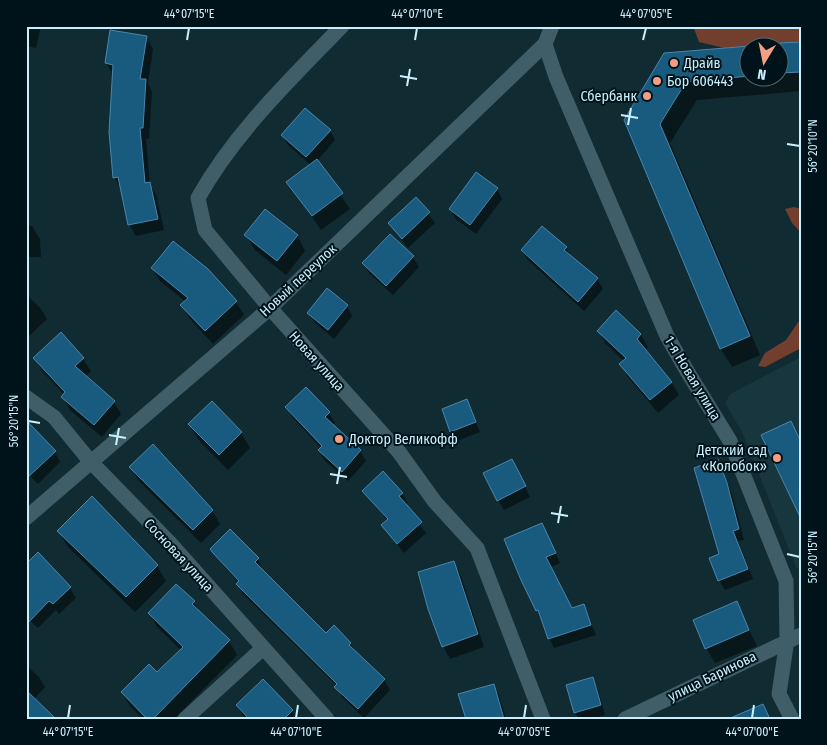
<svg xmlns="http://www.w3.org/2000/svg" width="827" height="745" font-family="'Fira Sans Condensed',sans-serif">
<style>
.built{fill:#17363e}
.green{fill:#723f2e}
.shadow{fill:#0007;fill-rule:evenodd}
.building{fill:#195a7f;stroke:#4a86ae}
.lines{fill:none;stroke-linecap:round;stroke-linejoin:round}
.minor{stroke:#3f5e68;stroke-width:15}
.ticks{fill:none;stroke:#c9f0fc;stroke-width:2}
.poi-dot{fill:#f39f83;stroke:#00131a;stroke-width:2}
.labels{text-anchor:middle;stroke-width:4;stroke-linejoin:round;paint-order:stroke}
.poi-label{font-size:14px;fill:#c9f0fc;stroke:#00131a;text-anchor:start}
.street-label{font-size:14px;fill:#c9f0fc;stroke:#00131a}
.neatline{fill:none;stroke:#c9f0fc;stroke-width:2}
.ticks-label{font-size:12px;text-anchor:middle;fill:#c9f0fc}
</style>
<rect width="100%" height="100%" fill="#102b32"/>
<!-- built -->
<path class="built" d="M801,357V568L797,569L743,434L725,403L730,394Z"/>
<!-- green -->
<g class="green">
<path d="M693,26H801V42L724,48L699,42Z"/>
<path d="M794,207L801,209V233L792,223L785,209Z"/>
<path d="M801,318V348L765,367L758,366L765,353L786,340Z"/>
</g>
<!-- shadow -->
<g class="shadow">
<path d="M26,26H41L36,48L26,46Z"/>
<path d="M146,37L153,49L148,83L152,92L149,139H146L150,185L156,195L164,230L136,236L129,224L121,189L115,178L113,75L106,63Z"/>
<path d="M801,43V91L697,100L670,143L760,355L732,367L721,349L625,120L665,54ZM750,48H780V78H750Z"/>
<path d="M330,130L335,140L317,161L350,209L321,230L288,183L311,165L288,145L283,135Z"/>
<path d="M497,189L502,199L476,234L456,219L450,209Z"/>
<path d="M416,198L435,223L408,248L389,224Z"/>
<path d="M26,226H32L40,239L41,257H26Z"/>
<path d="M246,235H297L305,251L286,275L255,250Z"/>
<path d="M566,248L571,257L597,279L603,289L584,311L528,260L522,251Z"/>
<path d="M413,257L419,267L393,295L370,274L364,264Z"/>
<path d="M152,268L207,270L236,302L244,315L213,344L190,319L182,306L186,302L160,281Z"/>
<path d="M26,294L41,309L47,319L26,339Z"/>
<path d="M347,306L352,316L334,339L315,323L309,313Z"/>
<path d="M598,331L640,334L648,347L645,351L671,382L679,395L658,413L628,377L621,364L624,361L606,344Z"/>
<path d="M35,358L83,359L91,371L85,377L114,402L121,414L102,437L70,410L63,397L65,395L42,371Z"/>
<path d="M306,389L329,413L335,423L332,425L360,451L366,461L348,481L325,461L319,451L321,448L292,417L287,407Z"/>
<path d="M467,401L480,432L457,441L452,431Z"/>
<path d="M212,402L241,433L250,448L228,470L198,439L189,424Z"/>
<path d="M55,452L60,462L38,484L26,472Z"/>
<path d="M718,460L732,494L744,540L738,541L753,579L725,590L719,580Z"/>
<path d="M131,467L212,510L220,524L201,543L138,480Z"/>
<path d="M517,470L530,497L504,510L498,500Z"/>
<path d="M364,491L402,493L408,503L405,505L426,533L404,553L382,525L388,521Z"/>
<path d="M59,531L157,566L166,581L135,612L67,546Z"/>
<path d="M547,534L560,563L551,567L572,609L583,605L596,635L554,648L537,610Z"/>
<path d="M212,549L258,559L262,570L326,635L350,643L356,653L384,680L390,690L364,718L342,697L337,686L243,594L238,584L239,583L218,559Z"/>
<path d="M38,554L70,588L76,598L59,614L56,610L38,628L26,617Z"/>
<path d="M453,563L461,576L484,647L450,659L443,646Z"/>
<path d="M194,602L200,613L229,641L237,655L174,719H143L130,706L122,693L157,674L181,650L157,627L149,613Z"/>
<path d="M736,603L757,646L715,663L706,648Z"/>
<path d="M26,665L39,677L45,687L34,699L26,719Z"/>
<path d="M592,679L598,689L605,715L592,719H579L575,712Z"/>
<path d="M493,685L499,695L506,719H467Z"/>
<path d="M237,705L292,711L296,719H245Z"/>
</g>
<!-- building -->
<g class="building">
<path d="M110,30L147,36L140,79H146L143,128H140L145,183L150,182L158,219L128,225L118,177L113,178L109,132L113,65L105,63Z"/>
<path d="M801,42V72L780,73V43Z"/>
<path d="M750,46V76L686,82L660,124L750,336L720,349L624,120L664,53Z"/>
<path d="M305,108L331,130L306,157L281,135Z"/>
<path d="M317,159L343,193L312,216L286,182Z"/>
<path d="M476,172L498,188L470,225L449,209Z"/>
<path d="M416,197L430,212L402,239L388,223Z"/>
<path d="M265,209L298,235L277,261L244,235Z"/>
<path d="M542,226L567,247L564,250L598,278L578,302L521,250Z"/>
<path d="M390,234L414,256L386,286L362,263Z"/>
<path d="M173,241L208,269L237,301L205,331L180,305L188,298L151,268Z"/>
<path d="M327,288L348,305L328,330L307,313Z"/>
<path d="M616,310L641,334L637,339L672,382L650,400L619,364L626,358L597,331Z"/>
<path d="M61,332L84,358L75,366L115,401L94,425L61,397L65,392L33,358Z"/>
<path d="M306,387L330,412L325,417L361,450L342,472L318,450L322,446L285,407Z"/>
<path d="M467,399L476,422L450,432L442,409Z"/>
<path d="M212,401L242,432L219,455L188,424Z"/>
<path d="M26,420L56,451L26,479Z"/>
<path d="M791,421L801,442V519L761,435Z"/>
<path d="M153,444L213,510L193,530L129,467Z"/>
<path d="M512,459L526,486L497,501L483,473Z"/>
<path d="M718,459L727,483L739,529L733,531L748,569L718,581L709,558L719,554L694,468Z"/>
<path d="M383,471L403,493L399,496L422,522L397,544L381,525L388,519L362,491Z"/>
<path d="M92,496L158,565L126,597L57,531Z"/>
<path d="M542,523L556,553L546,557L572,608L584,604L591,625L548,639L538,610L536,611L521,580L504,539Z"/>
<path d="M230,529L259,558L255,562L326,633L334,625L351,643L349,645L385,679L358,709L334,687L337,684L236,584L239,581L213,553L210,549Z"/>
<path d="M38,552L71,587L53,604L49,601L26,625V564Z"/>
<path d="M454,561L478,634L442,647L428,609L418,572Z"/>
<path d="M176,584L195,601L192,604L230,640L153,719H147L121,692L149,664L157,672L183,647L148,613Z"/>
<path d="M737,601L749,630L705,649L693,620Z"/>
<path d="M593,677L601,705L574,713L566,685Z"/>
<path d="M263,679L293,710L284,719H249L236,705Z"/>
<path d="M494,684L504,719H466L458,694Z"/>
<path d="M26,690L56,719H26Z"/>
<path d="M763,704L770,719H728Z"/>
</g>
<g class="lines">
<!-- minor -->
<g class="minor">
<path d="M342,26C290,80 235,132 198,198L205,230L270,308L399,452L435,502L477,548L543,719"/>
<path d="M545,44L556,77L667,336L687,371L730,441L786,581L787,640L779,694L792,719"/>
<path d="M26,397L54,417L90,461L170,543L327,719"/>
<path d="M26,518L270,308L545,44L552,26"/>
<path d="M185,719L263,648"/>
<path d="M625,719L801,635"/>
</g>
</g>
<!-- ticks -->
<path class="ticks" d="M187,40L189,28M415,40L417,28M643,40L646,28M400,76L417,79M407,86L410,69M621,115L638,118M628,125L631,108M787,144L800,146M28,421L40,423M109,435L126,438M116,445L119,428M330,474L347,477M337,484L340,467M551,513L568,516M558,523L561,506M787,554L800,557M68,718L70,705M296,718L298,705M524,718L526,705M752,718L754,705"/>
<!-- markers -->
<g class="poi-dot">
<circle cx="674" cy="63" r="5"/>
<circle cx="657" cy="81" r="5"/>
<circle cx="647" cy="96" r="5"/>
<circle cx="339" cy="439" r="5"/>
<circle cx="777" cy="458" r="5"/>
</g>
<g class="labels">
<!-- poi labels -->
<g class="poi-label">
<text x="684" y="68">Драйв</text>
<text x="667" y="86">Бор 606443</text>
<text x="637" y="101" text-anchor="end">Сбербанк</text>
<text x="349" y="444">Доктор Великофф</text>
<text x="767" y="455" text-anchor="end">Детский сад<tspan x="767" dy="16">«Колобок»</tspan></text>
</g>
<!-- street labels -->
<g class="street-label">
<text transform="translate(298 280) rotate(-43)" y="5">Новый переулок</text>
<text transform="translate(317 361) rotate(48)" y="5">Новая улица</text>
<text transform="translate(693 378) rotate(59)" y="5">1-я Новая улица</text>
<text transform="translate(179 555) rotate(47)" y="5">Сосновая улица</text>
<text transform="translate(712 676) rotate(-26)" y="5">улица Баринова</text>
</g>
</g>
<!-- border -->
<rect width="827" height="745" fill="none" stroke="#00131a" stroke-width="55"/>
<!-- north arrow -->
<g transform="translate(764 62) rotate(190)"><circle r="24" fill="#00131a" stroke="#506b74"/>
<path d="M0-4L9 19L0 12L-9 19Z" fill="#f39f83"/>
<text y="-8" font-size="14" font-weight="bold" text-anchor="middle" fill="#c9f0fc">N</text>
</g>
<rect x="28" y="28" width="772" height="690" class="neatline"/>
<g class="ticks-label">
<text x="189" y="18">44°07'15"E</text>
<text x="417" y="18">44°07'10"E</text>
<text x="646" y="18">44°07'05"E</text>
<text transform="translate(813 146) rotate(-90)" y="4">56°20'10"N</text>
<text transform="translate(14 421) rotate(-90)" y="4">56°20'15"N</text>
<text transform="translate(813 557) rotate(-90)" y="4">56°20'15"N</text>
<text x="68" y="736">44°07'15"E</text>
<text x="296" y="736">44°07'10"E</text>
<text x="524" y="736">44°07'05"E</text>
<text x="752" y="736">44°07'00"E</text>
</g>
</svg>
